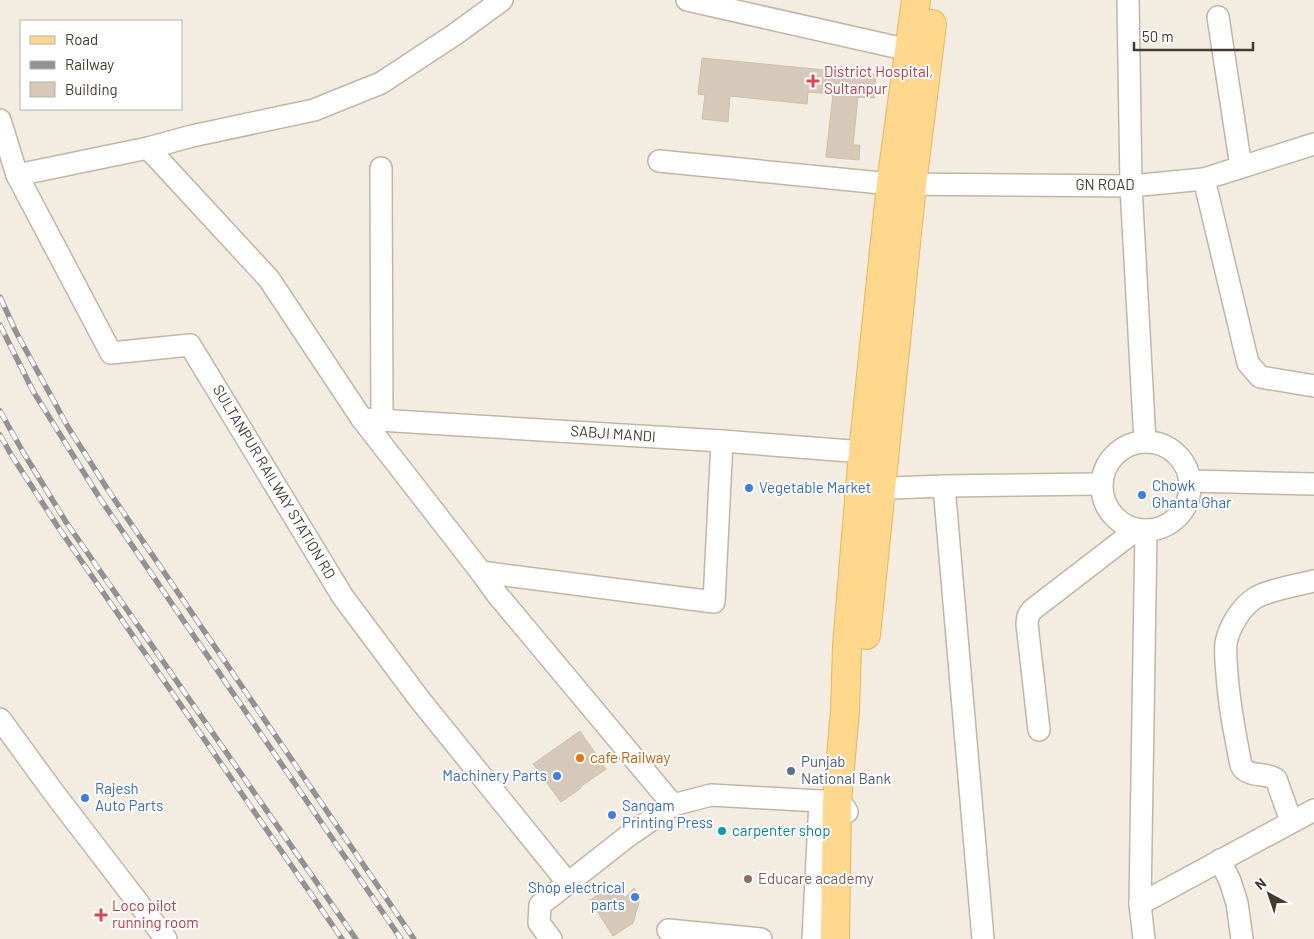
<svg xmlns="http://www.w3.org/2000/svg" width="1314" height="939" font-family="Barlow,sans-serif">
<style>
.building{fill:#d7c9b9;stroke:#cfbea8}
.lines{fill:none;stroke-linecap:round;stroke-linejoin:round}
.minor-casing{stroke:#c0b6a6;stroke-width:24}
.major-casing{stroke:#ecb555;stroke-width:30}
.minor{stroke:#fff;stroke-width:21}
.major{stroke:#ffd78d;stroke-width:28}
.rail-casing{stroke:#929292;stroke-width:5.5}
.rail{stroke:#fff;stroke-width:4;stroke-dasharray:11;stroke-linecap:butt}
.health-dot{fill:#e0444e;stroke:#fff;stroke-width:2}
.shop-dot{fill:#3f7fe0;stroke:#fff;stroke-width:2}
.food-dot{fill:#e8710a;stroke:#fff;stroke-width:2}
.service-dot{fill:#5c6f8a;stroke:#fff;stroke-width:2}
.culture-dot{fill:#0f9aa8;stroke:#fff;stroke-width:2}
.education-dot{fill:#8d6e63;stroke:#fff;stroke-width:2}
.labels{text-anchor:middle;stroke-width:4;stroke-linejoin:round;paint-order:stroke}
.health-label{font-size:15px;fill:#be3a42;stroke:#fff;text-anchor:start}
.street-label{font-size:15px;fill:#433b32;stroke:#fff}
.shop-label{font-size:15px;fill:#366cbe;stroke:#fff;text-anchor:start}
.food-label{font-size:15px;fill:#c56008;stroke:#fff;text-anchor:start}
.service-label{font-size:15px;fill:#4e5e75;stroke:#fff;text-anchor:start}
.culture-label{font-size:15px;fill:#0d838f;stroke:#fff;text-anchor:start}
.education-label{font-size:15px;fill:#785e54;stroke:#fff;text-anchor:start}
</style>
<rect width="100%" height="100%" fill="#f2ece1"/>
<!-- building -->
<g class="building">
<path d="M702,58L876,75L874,98L858,97L853,145H860L859,160L826,157L833,94L808,92L807,104L730,96L728,122L702,119L705,95L698,94Z"/>
<path d="M580,731L606,769L580,787L581,788L561,802L533,764Z"/>
<path d="M616,884L625,898L634,888L640,899L633,923L613,936L590,900Z"/>
</g>
<g class="lines">
<!-- minor casing -->
<g class="minor-casing">
<g id="minor">
<path d="M687,0L909,50"/>
<path d="M1128,0L1131,186L1145,442"/>
<path d="M1218,17L1241,167"/>
<path d="M0,120L17,175L111,353L190,345L343,597L420,700L568,883"/>
<path d="M148,148L269,279L362,419L481,572L496,593L673,805"/>
<path d="M659,161L891,184L1131,186L1204,179L1314,144"/>
<path d="M381,168L382,419"/>
<path d="M17,175L148,148L192,136L314,110L381,83L454,35L502,0"/>
<path d="M1204,179L1248,363L1260,377L1314,386"/>
<path d="M362,419L722,441L863,452"/>
<circle cx="1146" cy="486" r="44"/>
<path d="M1190,481L1314,484"/>
<path d="M944,486L983,939"/>
<path d="M866,489L944,486L1101,484"/>
<path d="M481,572L714,602L722,441"/>
<path d="M0,719L54,793L166,939"/>
<path d="M1039,730L1027,624L1028,616L1032,610L1136,530"/>
<path d="M1291,821L1276,779C1265,772 1247,778 1241,765C1235,735 1229,705 1227,674C1226,663 1225,653 1226,643C1229,627 1241,607 1255,598C1268,590 1298,585 1314,581"/>
<path d="M1220,860L1230,881L1237,903L1242,939"/>
<path d="M1140,904L1314,810"/>
<path d="M668,930L761,939"/>
<path d="M551,939L539,923L540,905L628,836L673,805L711,795L837,802L844,807L847,812"/>
<path d="M813,939L820,801"/>
<path d="M1144,939L1140,904L1146,530"/>
</g>
</g>
<!-- major casing -->
<g class="major-casing">
<g id="major">
<path d="M866,635L912,184L932,24"/>
<path d="M835,939L837,802L845,711L847,646L863,452L891,184L916,0"/>
</g>
</g>
<!-- minor -->
<use href="#minor" class="minor"/>
<!-- major -->
<use href="#major" class="major"/>
<!-- rail casing -->
<g class="rail-casing">
<g id="rail">
<path d="M0,297L16,332L68,427L108,490L414,939"/>
<path d="M0,325L33,391L99,497L401,939"/>
<path d="M0,411L23,452L66,522L356,939"/>
<path d="M0,435L12,456L58,527L342,939"/>
</g>
</g>
<!-- rail -->
<use href="#rail" class="rail"/>
</g>
<!-- markers -->
<g class="health-dot">
<path d="M810.5 73.5h5v5h5v5h-5v5h-5v-5h-5v-5h5z"/>
<path d="M98.5 907.5h5v5h5v5h-5v5h-5v-5h-5v-5h5z"/>
</g>
<g class="shop-dot">
<circle cx="749" cy="488" r="5"/>
<circle cx="1142" cy="495" r="5"/>
<circle cx="557" cy="776" r="5"/>
<circle cx="85" cy="798" r="5"/>
<circle cx="612" cy="815" r="5"/>
<circle cx="635" cy="897" r="5"/>
</g>
<circle class="food-dot" cx="580" cy="758" r="5"/>
<circle class="service-dot" cx="791" cy="771" r="5"/>
<circle class="culture-dot" cx="722" cy="831" r="5"/>
<circle class="education-dot" cx="748" cy="879" r="5"/>
<g class="labels">
<!-- health labels -->
<g class="health-label">
<text x="824" y="77">District Hospital,<tspan x="824" dy="17">Sultanpur</tspan></text>
<text x="112" y="911">Loco pilot<tspan x="112" dy="17">running room</tspan></text>
</g>
<!-- street labels -->
<g class="street-label">
<text x="1105" y="190">GN ROAD</text>
<text transform="translate(613 434) rotate(4)" y="5">SABJI MANDI</text>
<text transform="translate(274 482) rotate(59)" y="5">SULTANPUR RAILWAY STATION RD</text>
</g>
<!-- shop labels -->
<g class="shop-label">
<text x="1152" y="491">Chowk<tspan x="1152" dy="17">Ghanta Ghar</tspan></text>
<text x="759" y="493">Vegetable Market</text>
<text x="547" y="781" text-anchor="end">Machinery Parts</text>
<text x="95" y="794">Rajesh<tspan x="95" dy="17">Auto Parts</tspan></text>
<text x="622" y="811">Sangam<tspan x="622" dy="17">Printing Press</tspan></text>
<text x="625" y="893" text-anchor="end">Shop electrical<tspan x="625" dy="17">parts</tspan></text>
</g>
<!-- food labels -->
<g class="food-label">
<text x="590" y="763">cafe Railway</text>
</g>
<!-- service labels -->
<g class="service-label">
<text x="801" y="767">Punjab<tspan x="801" dy="17">National Bank</tspan></text>
</g>
<!-- culture labels -->
<g class="culture-label">
<text x="732" y="836">carpenter shop</text>
</g>
<!-- education labels -->
<g class="education-label">
<text x="758" y="884">Educare academy</text>
</g>
</g>
<!-- legend -->
<rect x="20" y="20" width="162" height="90" fill="#ffffff" stroke="#b4b1ad"/>
<rect x="30" y="36" width="25" height="8" fill="#ffd78d" stroke="#b4b1ad"/>
<text x="65" y="45" font-size="15" fill="#433b32">Road</text>
<rect x="30" y="61" width="25" height="8" fill="#929292" stroke="#b4b1ad"/>
<text x="65" y="70" font-size="15" fill="#433b32">Railway</text>
<rect x="30" y="82" width="25" height="15" fill="#d7c9b9" stroke="#b4b1ad"/>
<text x="65" y="95" font-size="15" fill="#433b32">Building</text>
<!-- north arrow -->
<g transform="translate(1269 894) rotate(320)" stroke="#ffffff" stroke-width="4" paint-order="stroke">
<path d="M0-4L9 19L0 12L-9 19Z" fill="#433b32"/>
<text y="-8" font-size="14" font-weight="bold" text-anchor="middle" fill="#433b32">N</text>
</g>
<!-- scale -->
<path d="M1134 42v8h119v-8" fill="none" stroke="#433b32" stroke-width="2.5"/>
<text x="1142" y="42" font-size="15" fill="#433b32" stroke="#ffffff" stroke-width="4" paint-order="stroke">50 m</text>
</svg>
